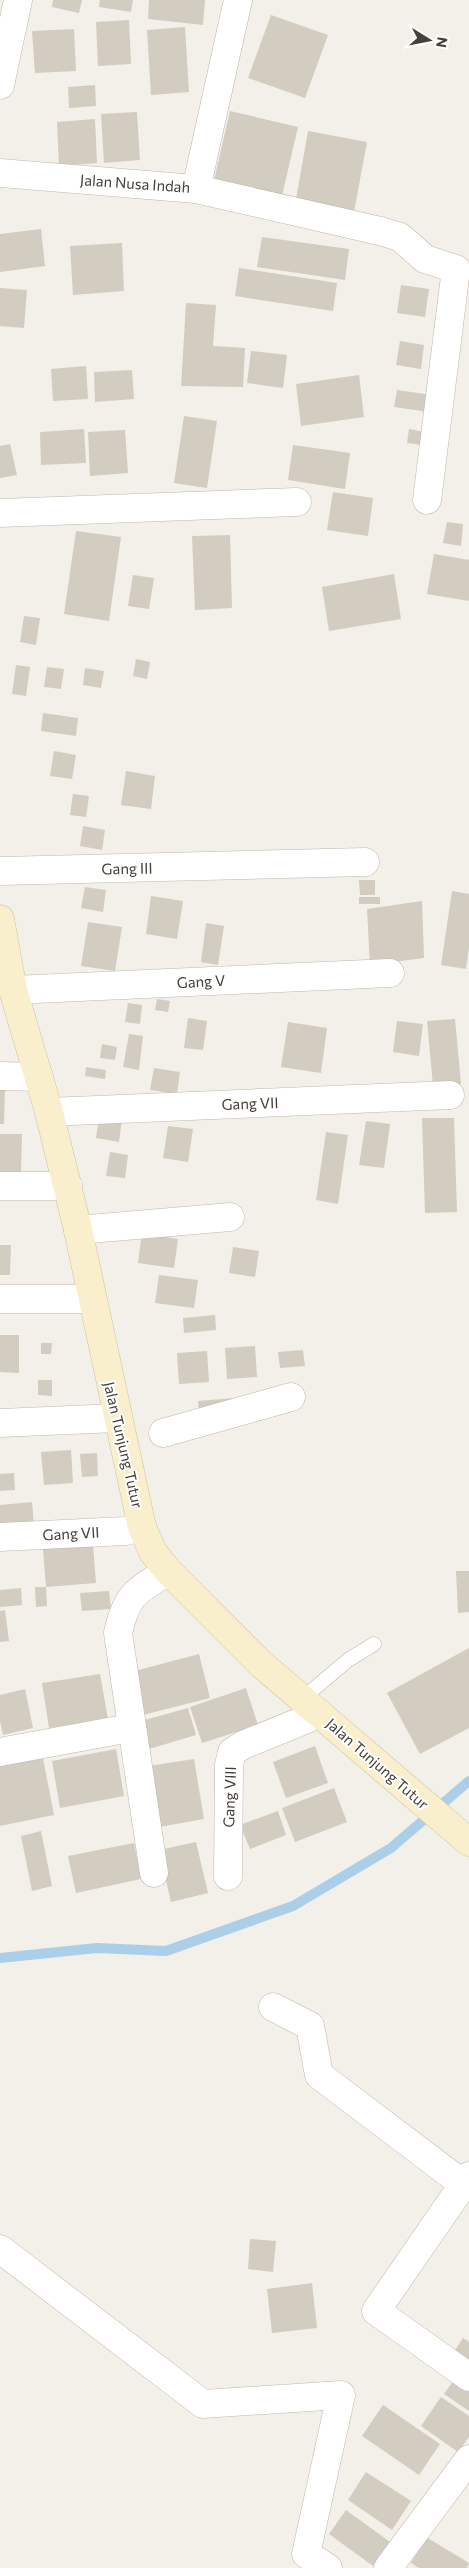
<svg xmlns="http://www.w3.org/2000/svg" width="469" height="2568" font-family="Commissioner,sans-serif">
<style>
.lines{fill:none;stroke-linecap:round;stroke-linejoin:round}
.stream{stroke:#accfe9;stroke-width:10}
.building{fill:#d3ccc0}
.lane-casing{stroke:#bdb8ac;stroke-width:15}
.street-casing{stroke:#bdb8ac;stroke-width:29}
.secondary-casing{stroke:#cdc29d;stroke-width:29}
.lane{stroke:#fff;stroke-width:14}
.street{stroke:#fff;stroke-width:28}
.secondary{stroke:#f9efcd;stroke-width:28}
.labels{text-anchor:middle;stroke-width:4;stroke-linejoin:round;paint-order:stroke}
.street-label{font-size:15px;fill:#464138;stroke:#fff}
</style>
<rect width="100%" height="100%" fill="#f3f0e9"/>
<g class="lines">
<!-- stream -->
<path class="stream" d="M0,1958L97,1948L166,1951L293,1906L391,1848L469,1781"/>
</g>
<!-- building -->
<g class="building">
<path d="M53,0H82L79,13L52,7Z"/>
<path d="M100,0H133L131,12L99,7Z"/>
<path d="M149,0H205L203,25L148,19Z"/>
<path d="M271,15L328,35L305,98L248,78Z"/>
<path d="M129,20L131,64L98,66L96,22Z"/>
<path d="M185,27L189,92L151,95L147,30Z"/>
<path d="M74,29L76,71L35,73L32,31Z"/>
<path d="M95,85L96,106L69,108L68,87Z"/>
<path d="M230,111L298,127L281,200L213,185Z"/>
<path d="M137,112L140,160L104,163L101,114Z"/>
<path d="M95,119L97,163L59,166L57,122Z"/>
<path d="M308,131L367,142L353,217L295,205Z"/>
<path d="M41,229L45,266L0,272V234Z"/>
<path d="M262,237L349,249L345,280L257,267Z"/>
<path d="M122,243L124,291L73,295L70,246Z"/>
<path d="M239,268L337,283L333,311L235,296Z"/>
<path d="M401,285L429,289L425,317L397,313Z"/>
<path d="M0,288L27,290L24,328L0,326Z"/>
<path d="M186,303L216,305L213,346L245,348L243,387L181,386Z"/>
<path d="M400,341L424,345L421,369L396,365Z"/>
<path d="M251,351L287,355L283,388L247,383Z"/>
<path d="M86,366L88,399L53,401L51,369Z"/>
<path d="M132,370L134,399L95,402L94,372Z"/>
<path d="M359,375L364,417L301,426L296,384Z"/>
<path d="M397,390L432,395L429,412L394,407Z"/>
<path d="M184,416L217,421L207,488L174,483Z"/>
<path d="M84,429L86,463L41,465L40,432Z"/>
<path d="M409,429L425,432L423,445L407,443Z"/>
<path d="M125,430L128,473L90,476L88,432Z"/>
<path d="M10,444L17,475L0,478V446Z"/>
<path d="M293,445L350,453L345,489L288,480Z"/>
<path d="M333,492L373,498L368,536L327,530Z"/>
<path d="M447,522L463,524L461,546L443,543Z"/>
<path d="M76,531L121,537L109,621L64,614Z"/>
<path d="M230,535L232,608L195,610L192,536Z"/>
<path d="M434,554L469,560V601L427,594Z"/>
<path d="M394,574L401,619L329,631L322,587Z"/>
<path d="M133,575L154,578L149,609L128,606Z"/>
<path d="M24,616L40,618L36,645L20,642Z"/>
<path d="M136,659L150,662L147,679L133,676Z"/>
<path d="M16,665L30,667L26,696L12,694Z"/>
<path d="M47,667L64,669L61,689L44,687Z"/>
<path d="M85,668L104,671L101,688L83,685Z"/>
<path d="M43,713L78,718L76,736L41,731Z"/>
<path d="M54,751L76,755L72,779L50,776Z"/>
<path d="M126,771L155,776L151,809L121,805Z"/>
<path d="M73,794L89,796L86,817L70,815Z"/>
<path d="M83,826L105,830L102,850L80,846Z"/>
<path d="M359,880H375V895H360Z"/>
<path d="M85,887L106,890L103,912L81,908Z"/>
<path d="M452,891L469,894V947L466,969L441,965Z"/>
<path d="M151,896L183,901L177,939L146,934Z"/>
<rect x="359" y="897" width="21" height="7"/>
<path d="M422,901L424,958L370,965L367,909Z"/>
<path d="M88,922L122,927L115,971L81,966Z"/>
<path d="M206,923L224,926L218,965L201,962Z"/>
<path d="M157,999L170,1001L168,1012L155,1010Z"/>
<path d="M128,1003L142,1005L140,1024L125,1022Z"/>
<path d="M188,1018L207,1021L203,1050L184,1048Z"/>
<path d="M455,1019L461,1084L433,1086L427,1021Z"/>
<path d="M397,1021L423,1024L419,1056L393,1052Z"/>
<path d="M288,1022L327,1028L321,1073L281,1067Z"/>
<path d="M129,1034L143,1036L139,1070L123,1067Z"/>
<path d="M102,1044L117,1047L115,1060L100,1058Z"/>
<path d="M86,1067L106,1070L105,1079L85,1076Z"/>
<path d="M154,1068L180,1072L177,1094L150,1090Z"/>
<path d="M0,1088H5L4,1124H0Z"/>
<path d="M99,1116L122,1119L119,1142L96,1138Z"/>
<path d="M422,1118H454L457,1212L425,1213Z"/>
<path d="M366,1121L390,1124L384,1168L359,1165Z"/>
<path d="M168,1126L193,1129L188,1162L163,1158Z"/>
<path d="M326,1132L348,1135L338,1204L316,1200Z"/>
<path d="M0,1134H22L21,1172H0Z"/>
<path d="M110,1152L128,1155L125,1178L106,1176Z"/>
<path d="M142,1233L178,1239L174,1268L138,1263Z"/>
<path d="M0,1245H11L10,1275H0Z"/>
<path d="M233,1247L259,1251L255,1277L229,1273Z"/>
<path d="M159,1275L198,1280L194,1308L155,1303Z"/>
<path d="M215,1315L216,1330L184,1333L183,1318Z"/>
<path d="M0,1335H19V1373L0,1372Z"/>
<path d="M41,1343H52L51,1354H41Z"/>
<path d="M255,1346L257,1377L227,1379L225,1348Z"/>
<path d="M303,1350L305,1366L280,1368L278,1352Z"/>
<path d="M207,1351L209,1382L179,1384L177,1353Z"/>
<path d="M38,1380H52V1396L38,1395Z"/>
<path d="M234,1398L235,1423L200,1426L198,1401Z"/>
<path d="M71,1450L73,1483L44,1485L41,1452Z"/>
<path d="M97,1453L98,1476L82,1477L80,1454Z"/>
<path d="M14,1473L15,1490L0,1491V1474Z"/>
<path d="M32,1502L34,1525L0,1528V1505Z"/>
<path d="M93,1545L96,1583L46,1587L47,1606L36,1607L35,1587H46L43,1549Z"/>
<path d="M456,1571H469V1612L458,1613Z"/>
<path d="M21,1588L22,1605L0,1607V1590Z"/>
<path d="M109,1591L111,1609L82,1611L80,1593Z"/>
<path d="M5,1610L9,1641L0,1642V1611Z"/>
<path d="M469,1648V1728L420,1754L387,1693Z"/>
<path d="M199,1654L210,1698L143,1715L131,1672Z"/>
<path d="M100,1674L108,1719L49,1728L42,1683Z"/>
<path d="M246,1688L258,1725L202,1743L190,1707Z"/>
<path d="M25,1689L33,1728L3,1735L0,1721V1695Z"/>
<path d="M188,1708L196,1735L149,1749L141,1721Z"/>
<path d="M315,1746L328,1783L286,1798L273,1762Z"/>
<path d="M116,1749L124,1796L60,1808L52,1761Z"/>
<path d="M42,1753L54,1815L0,1826V1761Z"/>
<path d="M194,1759L204,1819L159,1827L149,1766Z"/>
<path d="M334,1788L347,1822L295,1842L282,1808Z"/>
<path d="M278,1811L286,1835L250,1849L240,1825Z"/>
<path d="M41,1831L52,1886L32,1891L21,1836Z"/>
<path d="M196,1842L208,1893L171,1902L159,1850Z"/>
<path d="M134,1843L141,1879L76,1893L68,1856Z"/>
<path d="M250,2239L276,2241L273,2272L248,2269Z"/>
<path d="M312,2283L317,2328L272,2333L267,2289Z"/>
<path d="M463,2338L469,2342V2369L451,2356Z"/>
<path d="M458,2374L469,2382V2411L444,2394Z"/>
<path d="M441,2397L469,2416V2437L458,2452L421,2426Z"/>
<path d="M383,2405L440,2444L419,2475L362,2436Z"/>
<path d="M366,2472L411,2501L392,2530L348,2500Z"/>
<path d="M346,2510L390,2542L373,2566L329,2534Z"/>
<path d="M426,2537L469,2563L467,2568H419L411,2563Z"/>
</g>
<g class="lines">
<!-- lane casing -->
<g class="lane-casing">
<path id="lane" d="M302,1699L348,1660L374,1644"/>
</g>
<!-- street casing -->
<g class="street-casing">
<g id="street">
<path d="M0,85L18,0"/>
<path d="M0,173L196,189L238,0"/>
<path d="M196,189L380,231L400,237L425,259L456,269L427,500"/>
<path d="M0,513L297,502"/>
<path d="M0,871L365,862"/>
<path d="M13,990L390,973"/>
<path d="M0,1076L39,1077"/>
<path d="M49,1112L450,1095"/>
<path d="M0,1186H68"/>
<path d="M78,1230L230,1217"/>
<path d="M0,1299H91"/>
<path d="M0,1423L117,1418"/>
<path d="M163,1433L291,1397"/>
<path d="M0,1537L125,1531L142,1527"/>
<path d="M0,1752L130,1728"/>
<path d="M154,1873L118,1633C127,1593 136,1592 168,1571"/>
<path d="M228,1876L229,1765L232,1752L243,1745L319,1714"/>
<path d="M273,2007L310,2026L319,2075L463,2184"/>
<path d="M469,2176L376,2311L469,2377"/>
<path d="M0,2249L203,2404L341,2395L306,2554L328,2568"/>
<path d="M388,2568L469,2459"/>
</g>
</g>
<!-- secondary casing -->
<g class="secondary-casing">
<path id="secondary" d="M0,919L13,990L49,1112L78,1230L142,1527L153,1552L168,1571L260,1663L469,1842"/>
</g>
<!-- lane -->
<use href="#lane" class="lane"/>
<!-- street -->
<use href="#street" class="street"/>
<!-- secondary -->
<use href="#secondary" class="secondary"/>
</g>
<g class="labels">
<!-- street labels -->
<g class="street-label">
<text transform="translate(135 184) rotate(4)" y="5">Jalan Nusa Indah</text>
<text transform="translate(127 869) rotate(-1)" y="5">Gang III</text>
<text transform="translate(201 982) rotate(-3)" y="5">Gang V</text>
<text transform="translate(250 1104) rotate(-2)" y="5">Gang VII</text>
<text transform="translate(123 1445) rotate(77)" y="5">Jalan Tunjung Tutur</text>
<text transform="translate(71 1534) rotate(-3)" y="5">Gang VII</text>
<text transform="translate(377 1764) rotate(41)" y="5">Jalan Tunjung Tutur</text>
<text transform="translate(230 1797) rotate(-88)" y="5">Gang VIII</text>
</g>
</g>
<!-- north arrow -->
<g transform="translate(429 40) rotate(100)" stroke="#ffffff" stroke-width="4" paint-order="stroke">
<path d="M0-4L9 19L0 12L-9 19Z" fill="#464138"/>
<text y="-8" font-size="14" font-weight="bold" text-anchor="middle" fill="#464138">N</text>
</g>
</svg>
